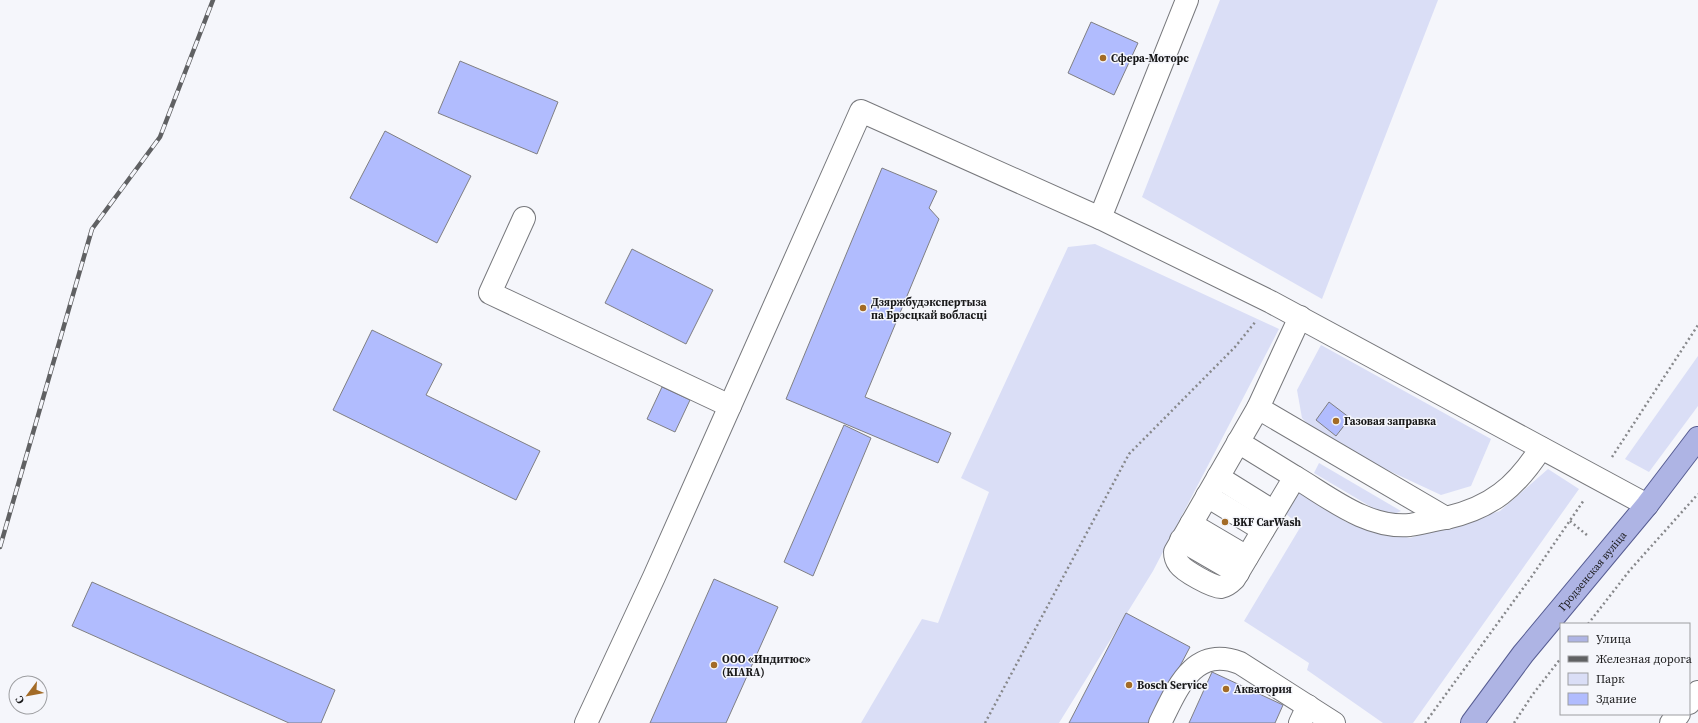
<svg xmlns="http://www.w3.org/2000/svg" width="1698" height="723" font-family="'Source Serif 4',serif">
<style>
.green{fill:#dadef6}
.building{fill:#b1bcfe;stroke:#7f7f83}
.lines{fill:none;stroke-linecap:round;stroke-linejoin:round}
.minor-casing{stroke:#77787c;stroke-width:24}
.major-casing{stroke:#575d92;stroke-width:24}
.path{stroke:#87888b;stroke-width:2.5;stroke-dasharray:2 3;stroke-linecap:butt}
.minor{stroke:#fff;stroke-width:22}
.major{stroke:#aeb4e4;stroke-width:22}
.rail-casing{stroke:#606163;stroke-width:4.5}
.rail{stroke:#f5f6fb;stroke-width:3;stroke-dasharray:9;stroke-linecap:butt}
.poi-dot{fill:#a36b27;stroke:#f5f6fb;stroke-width:1.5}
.labels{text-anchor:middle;stroke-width:3;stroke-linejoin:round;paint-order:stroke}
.poi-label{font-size:11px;font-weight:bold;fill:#19191a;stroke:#f5f6fb;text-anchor:start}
.street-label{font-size:11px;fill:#19191a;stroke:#f5f6fb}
</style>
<rect width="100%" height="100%" fill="#f5f6fb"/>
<!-- green -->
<g class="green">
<path d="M1220,0H1438L1322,299L1142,197Z"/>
<path d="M1095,244L1279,329L1153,571L1059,723H861L922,619L938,623L989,492L961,478L1068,247Z"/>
<path d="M1321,345L1491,439L1471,486L1441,495L1323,440L1302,418L1297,390Z"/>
<path d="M1698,356V406L1649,472L1625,459Z"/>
<path d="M1319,463L1401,511L1388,517L1314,473Z"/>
<path d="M1548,469L1579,489L1413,723H1383L1307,670L1309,663L1244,621L1301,526L1286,514L1299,492L1346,522L1410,538L1500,511Z"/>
</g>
<!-- building -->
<g class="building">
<path d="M1091,22L1138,43L1114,95L1068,73Z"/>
<path d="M460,61L558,102L537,154L438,113Z"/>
<path d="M385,131L471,176L437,243L350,198Z"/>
<path d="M882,168L937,191L929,208L939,219L865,397L951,433L938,463L786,399Z"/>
<path d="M632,249L713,290L686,344L605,303Z"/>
<path d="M372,330L442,364L426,395L540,451L516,500L333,410Z"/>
<path d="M662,387L690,400L675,432L647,419Z"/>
<path d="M1329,402L1350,418L1336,436L1316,420Z"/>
<path d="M844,425L871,438L813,576L784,562Z"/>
<path d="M714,579L778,607L726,723H650Z"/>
<path d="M92,582L335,690L321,723H289L72,626Z"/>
<path d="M1126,613L1190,647L1150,723H1069Z"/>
<path d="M1212,672L1283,705L1275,723H1189Z"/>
</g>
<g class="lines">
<!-- minor casing -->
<g class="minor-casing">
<g id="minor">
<path d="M524,218L490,293L730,406"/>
<path d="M1100,218L1187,0"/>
<path d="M1300,317L1258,408L1446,518C1491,508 1516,487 1541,448"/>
<path d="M1258,408L1175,552C1175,556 1176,560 1179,564C1184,571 1212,587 1221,587C1226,586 1230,583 1234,579L1295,477C1329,497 1367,529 1410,525C1422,523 1434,520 1446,518"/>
<path d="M1238,442L1295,477"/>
<path d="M1218,477L1274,512"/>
<path d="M1207,496L1263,530"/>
<path d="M1191,524L1247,557"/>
<path d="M1181,540L1238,573"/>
<path d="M1689,703L1698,692"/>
<path d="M586,723L654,577L861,111L1100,218L1271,302L1647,505"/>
<path d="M1160,723C1177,689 1193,645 1240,663L1334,723"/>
<path d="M1300,723L1308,706"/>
<path d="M1671,723L1679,714"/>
</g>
</g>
<!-- major casing -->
<g class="major-casing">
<g id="major">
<path id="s1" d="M1472,723L1523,654L1647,505L1698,438"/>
</g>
</g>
<!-- path -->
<g class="path">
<path d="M1612,457L1698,325"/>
<path d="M1570,521L1588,536"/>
<path d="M1588,624L1630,570L1698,494"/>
<path d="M985,723L1129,454L1235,347L1256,321"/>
<path d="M1425,723L1532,576L1584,500"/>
<path d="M1514,723L1533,694L1561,658"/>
</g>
<!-- minor -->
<use href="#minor" class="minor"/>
<!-- major -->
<use href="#major" class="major"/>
<!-- rail casing -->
<g class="rail-casing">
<path id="rail" d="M0,547L92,229L160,137L213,0"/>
</g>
<!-- rail -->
<use href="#rail" class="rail"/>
</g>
<!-- markers -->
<g class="poi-dot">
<circle cx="1103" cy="58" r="4"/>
<circle cx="863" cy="308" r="4"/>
<circle cx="1336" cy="421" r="4"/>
<circle cx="1225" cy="522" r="4"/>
<circle cx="714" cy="665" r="4"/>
<circle cx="1129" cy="685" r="4"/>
<circle cx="1226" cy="689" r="4"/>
</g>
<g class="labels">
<!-- poi labels -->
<g class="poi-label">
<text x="1111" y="62">Сфера-Моторс</text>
<text x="871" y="306">Дзяржбудэкспертыза<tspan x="871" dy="13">па Брэсцкай вобласці</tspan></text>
<text x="1344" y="425">Газовая заправка</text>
<text x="1233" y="526">BKF CarWash</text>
<text x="722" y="663">ООО «Индитюс»<tspan x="722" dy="13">(KIARA)</tspan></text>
<text x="1137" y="689">Bosch Service</text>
<text x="1234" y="693">Акватория</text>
</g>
<!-- street labels -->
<g class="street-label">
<text dy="4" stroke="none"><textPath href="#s1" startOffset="194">Гродзенская вуліца</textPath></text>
</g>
</g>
<!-- legend -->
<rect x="1560" y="623" width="130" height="92" fill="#f5f6fb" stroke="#9d9ea1"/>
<rect x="1568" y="636" width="20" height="6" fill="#aeb4e4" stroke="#9d9ea1"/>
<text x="1596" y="643" font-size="12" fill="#19191a">Улица</text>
<rect x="1568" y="656" width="20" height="6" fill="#606163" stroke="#9d9ea1"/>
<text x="1596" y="663" font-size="12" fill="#19191a">Железная дорога</text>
<rect x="1568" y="673" width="20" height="12" fill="#dadef6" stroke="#9d9ea1"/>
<text x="1596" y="683" font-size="12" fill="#19191a">Парк</text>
<rect x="1568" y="693" width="20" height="12" fill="#b1bcfe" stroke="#9d9ea1"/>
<text x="1596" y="703" font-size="12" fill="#19191a">Здание</text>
<!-- north arrow -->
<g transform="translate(28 695) rotate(238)"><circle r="19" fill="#f5f6fb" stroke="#9d9ea1"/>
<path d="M0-3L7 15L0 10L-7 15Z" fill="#a36b27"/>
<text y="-6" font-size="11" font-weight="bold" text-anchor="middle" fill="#19191a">С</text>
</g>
</svg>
